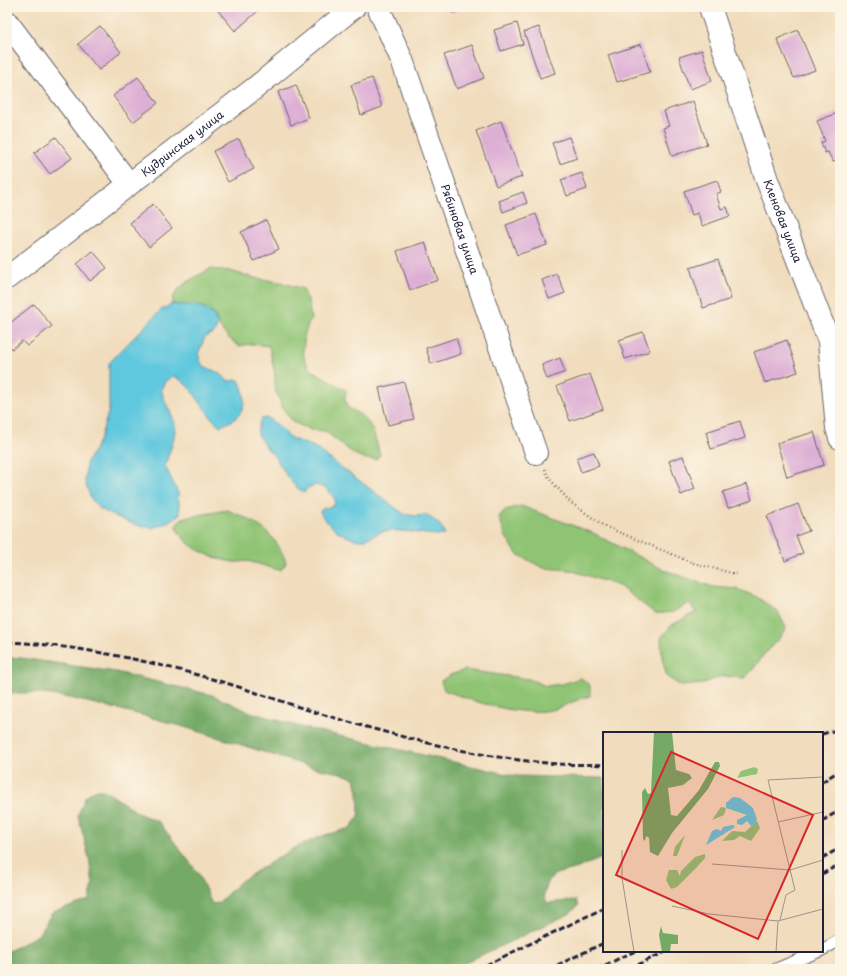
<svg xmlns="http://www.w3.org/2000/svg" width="847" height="976" font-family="'Playpen Sans',sans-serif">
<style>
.green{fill:#90c475;stroke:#597358}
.forest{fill:#74aa66;stroke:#4b6650}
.water{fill:#61c8de;stroke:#42758c}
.building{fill:#ddafd5}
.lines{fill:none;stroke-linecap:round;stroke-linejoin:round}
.service-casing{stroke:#6a6368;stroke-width:13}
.minor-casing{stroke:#6a6368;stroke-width:24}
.path{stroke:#6a6368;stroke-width:2.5;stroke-dasharray:1 3;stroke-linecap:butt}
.service{stroke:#fff;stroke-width:11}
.minor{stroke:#fff;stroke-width:22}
.rail{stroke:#22223b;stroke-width:3;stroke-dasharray:6 3;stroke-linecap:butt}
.labels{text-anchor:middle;stroke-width:4;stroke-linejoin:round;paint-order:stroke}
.street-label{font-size:11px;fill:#22223b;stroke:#fcf5e5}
.inset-road{fill:none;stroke:#9e9289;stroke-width:1}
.view{fill:#d62828;fill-opacity:0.15;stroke:#d62828;stroke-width:2}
.inset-edge{fill:none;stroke:#22223b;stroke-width:2}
</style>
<rect width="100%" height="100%" fill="#fcf5e5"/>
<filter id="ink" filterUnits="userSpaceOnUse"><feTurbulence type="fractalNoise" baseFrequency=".025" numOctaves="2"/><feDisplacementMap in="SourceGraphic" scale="8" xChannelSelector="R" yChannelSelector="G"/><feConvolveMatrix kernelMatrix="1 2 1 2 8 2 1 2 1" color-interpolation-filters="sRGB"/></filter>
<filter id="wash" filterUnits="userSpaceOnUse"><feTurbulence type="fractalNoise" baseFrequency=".012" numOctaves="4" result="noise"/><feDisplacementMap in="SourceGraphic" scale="16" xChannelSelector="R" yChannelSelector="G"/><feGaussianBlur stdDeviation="0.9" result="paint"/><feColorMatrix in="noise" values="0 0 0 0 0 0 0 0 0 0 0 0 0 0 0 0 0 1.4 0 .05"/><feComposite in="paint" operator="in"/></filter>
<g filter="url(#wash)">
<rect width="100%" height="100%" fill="#f1ddbd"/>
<!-- green -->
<g class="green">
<path d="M210,269L230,271L254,278L280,282L303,289L308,300L311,318L305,333L303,351L305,361L310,369L346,390L345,400L348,408C373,419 373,431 380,455L376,459H366L354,454L325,431L311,430L293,422L282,407L275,389V375L269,346L251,344L239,346C226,337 219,329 214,314L188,306L172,304C172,287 196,277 210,269Z"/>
<path d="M521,506L593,533L664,570L713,587L737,589L757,597L778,612L786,628C780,640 770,646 762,657C756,665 752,672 744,678L722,676L702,684L681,686L667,677L662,658L661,638L672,625L696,612L689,603L673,612L656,614L619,586L570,570L543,568L517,554L506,537L499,517L505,510Z"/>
<path d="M227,510C254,520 277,533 286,563L281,570C270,569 262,564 251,562C245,560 239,563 233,562C212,558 184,548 176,526L182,518Z"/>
<path d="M465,670L529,679L546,686L562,684L581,678L590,685V696C577,699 567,705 555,709C522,718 475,702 444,690L441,681L450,675Z"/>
</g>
<!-- forest -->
<path class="forest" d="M7,658H21L116,672L212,695L250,712L305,728L515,776L604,778V857L578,868L556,874L548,882L544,895L547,903L576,900L578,906L569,914L452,969H7V952L38,935L52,913L89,900L93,885L89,858L78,815L85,797L94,790H104L140,814L159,822L198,873L212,904L218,903L241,881L292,849L322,836L350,828L359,816L358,792L355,779L341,773L314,768C243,746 173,721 100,705C70,698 38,690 7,694Z"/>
<!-- water -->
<g class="water">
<path d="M172,304C194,307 209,301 218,325L214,333L205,337L198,354L202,365L221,374L228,381L239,380C250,403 244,418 220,426C202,412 195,386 174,376C145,388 178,412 175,430C174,442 168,454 165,466L178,493L180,514L166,523L152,528L133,524L108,513L99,508L91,499L85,482L86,464L100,439L109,410V363L161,310Z"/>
<path d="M267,418L279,426L290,438L314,447L404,514L415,516L426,515C434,520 443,525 445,535C425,536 406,529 387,531C378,531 369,540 361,540C347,540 324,524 320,511L324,508L334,506L335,499L326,488L316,485L307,488L304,493C289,483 285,471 275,457C269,450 261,443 258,434C257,429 259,423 261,419Z"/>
</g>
<g id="blocks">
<!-- building -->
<g class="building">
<path d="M215,7H255L258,11L235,31Z"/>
<path d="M450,7H465L452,13Z"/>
<path d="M517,23L523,44L501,51L494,30Z"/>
<path d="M100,26L121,52L99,70L78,44Z"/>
<path d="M539,27L555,73L540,78L524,32Z"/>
<path d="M798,30L815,70L794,78L777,39Z"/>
<path d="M641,44L650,72L617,82L608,55Z"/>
<path d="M472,45L484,78L457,89L444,55Z"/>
<path d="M702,50L712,81L690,89L679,57Z"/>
<path d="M138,77L158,103L133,122L113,96Z"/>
<path d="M372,78L382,107L361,115L351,85Z"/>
<path d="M296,85L309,118L291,125L278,92Z"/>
<path d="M693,101L707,144L672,156L663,128L669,126L664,111Z"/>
<path d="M840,112V159L833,162L828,152L825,153L821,143L825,141L817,121Z"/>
<path d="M501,121L522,177L496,186L476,131Z"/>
<path d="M56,137L72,158L50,174L34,153Z"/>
<path d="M569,137L577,158L560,164L552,143Z"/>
<path d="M239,139L254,169L228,182L213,151Z"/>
<path d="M582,173L587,189L567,196L561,180Z"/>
<path d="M717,180L721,192L716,194L721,209L727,207L730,216L702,226L698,213L692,215L684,191Z"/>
<path d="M523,192L527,203L503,212L499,201Z"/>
<path d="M153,204L172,228L149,247L130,223Z"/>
<path d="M536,214L547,245L517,255L506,225Z"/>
<path d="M266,220L279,249L254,261L241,232Z"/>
<path d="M425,242L438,280L410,290L397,251Z"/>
<path d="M93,251L107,268L90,281L77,264Z"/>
<path d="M718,259L731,299L703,308L690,268Z"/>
<path d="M557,274L565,293L549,299L542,280Z"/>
<path d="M34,304L52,326L27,346L22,341L12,349L7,342V322L9,324Z"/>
<path d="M643,332L650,351L625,359L619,340Z"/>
<path d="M456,338L461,354L431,364L426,348Z"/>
<path d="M787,340L798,372L765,383L754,352Z"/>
<path d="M560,358L565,372L547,379L542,365Z"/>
<path d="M590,374L603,409L570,421L557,386Z"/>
<path d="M404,382L414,419L388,425L379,388Z"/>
<path d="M740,421L745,438L711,449L706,432Z"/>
<path d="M814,432L824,465L787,477L777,443Z"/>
<path d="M594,452L599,466L581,472L576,458Z"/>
<path d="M683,456L695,489L681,495L669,461Z"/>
<path d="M747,484L752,500L728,508L723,492Z"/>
<path d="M798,504L809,531L796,536L803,553L785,561L767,516Z"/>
</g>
</g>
</g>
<g filter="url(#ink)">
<use href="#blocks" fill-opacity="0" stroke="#6a6368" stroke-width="1"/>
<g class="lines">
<!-- service casing -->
<g class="service-casing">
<g id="service">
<path d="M822,950L840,940"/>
<path d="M776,969L820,951"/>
</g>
</g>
<!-- minor casing -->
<g class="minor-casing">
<g id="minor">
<path id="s1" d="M378,7L402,60L536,453"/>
<path id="s2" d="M710,7L767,180L829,341L837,428L840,438"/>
<path d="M7,22L129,184"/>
<path id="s3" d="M7,278L255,88L354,7"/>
</g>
</g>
<!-- path -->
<path class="path" d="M545,469L549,478L570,502L604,526L693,563L739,575"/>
<!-- service -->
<use href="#service" class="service"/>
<!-- minor -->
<use href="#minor" class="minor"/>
<!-- rail -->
<g class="rail">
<path d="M7,642C76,645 146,660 212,679C248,689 282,702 318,713C396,736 476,758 558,764C573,765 589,764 604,765"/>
<path d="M822,734L840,729"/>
<path d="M822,782L840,770"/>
<path d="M822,821L840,810"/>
<path d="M822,858L840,848"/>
<path d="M822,874L840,864"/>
<path d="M478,969L604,908"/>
<path d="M549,969L604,943"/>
<path d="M597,969L635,951"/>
<path d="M629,969L667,951"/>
</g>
</g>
</g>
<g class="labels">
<!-- street labels -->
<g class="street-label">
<text dy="4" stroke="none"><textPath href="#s3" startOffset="221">Кудринская улица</textPath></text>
<text dy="4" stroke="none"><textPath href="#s2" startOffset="226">Кленовая улица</textPath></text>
<text dy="4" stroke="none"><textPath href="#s1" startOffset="237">Рябиновая улица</textPath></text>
</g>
</g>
<!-- overview -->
<g transform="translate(603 732)">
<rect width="220" height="220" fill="#f1ddbd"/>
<path d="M151,35L155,37L154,42L134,46L138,39ZM118,75L123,76L121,83L109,88ZM154,89L157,96L148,109L137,104L131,108L119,109L129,99L142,100ZM82,103L74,124H70L72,115ZM102,122V126L94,135L74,155L68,157L63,148L66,138H74L77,144L78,139L92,125Z" fill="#90c475"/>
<path d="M51,0H69L73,38L86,42L89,46L80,53L65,56L68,83L74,84L96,58L112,30H116L117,34L105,57L69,101L55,124L47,120L46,106L43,104L42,109L40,107L39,60L42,56L45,62L48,61ZM58,194L60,201L75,203V212H68L67,220H59L56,203Z" fill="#74aa66"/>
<path d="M130,65L137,66L150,76L154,87L152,93L148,94L144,89L139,93L134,92V88L144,83L123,76V71ZM130,93L132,95L103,113L109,99L114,97L118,99L120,95Z" fill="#61c8de"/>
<path class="inset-road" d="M175,90L220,80M19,118V146L31,220M109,132L187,138L220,128M69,174L106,182L175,189M177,188L183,163L192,158L165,48L220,45M173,220L175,189L220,177"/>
<path class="view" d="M68,20L210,83L155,207L13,143Z"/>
<rect width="220" height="220" class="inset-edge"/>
</g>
<!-- margin -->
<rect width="847" height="976" fill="none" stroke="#fcf5e5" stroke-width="24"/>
</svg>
